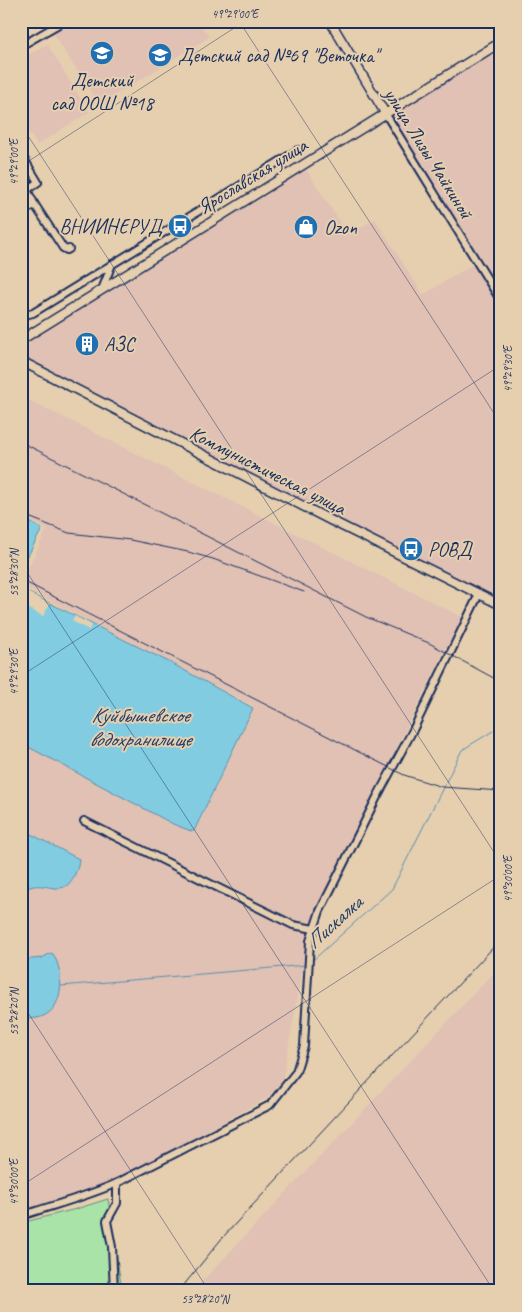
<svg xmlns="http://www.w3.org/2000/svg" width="522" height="1312" font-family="Caveat,sans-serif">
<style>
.built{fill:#e0c1b4}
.green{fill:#aae3a8;stroke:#628983}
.water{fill:#82cce2;stroke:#598dad}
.pier{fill:#e6cfaf}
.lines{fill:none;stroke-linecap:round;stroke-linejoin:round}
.stream{stroke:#598dad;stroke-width:1}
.minor-casing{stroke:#1b2f5e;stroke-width:10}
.major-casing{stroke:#1b2f5e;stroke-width:11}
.minor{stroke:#e6cfaf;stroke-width:6}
.major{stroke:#e6cfaf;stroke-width:8}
.rail{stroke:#1b2f5e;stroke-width:1}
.ticks{fill:none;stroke:#1b2f5e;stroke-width:1;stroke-opacity:0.45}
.labels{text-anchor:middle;stroke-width:4;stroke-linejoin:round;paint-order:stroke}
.poi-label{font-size:20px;fill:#1b2f5e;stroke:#e6cfaf;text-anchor:start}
.street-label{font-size:20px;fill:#1b2f5e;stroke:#e6cfaf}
.water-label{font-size:21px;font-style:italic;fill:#253f6b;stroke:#e6cfaf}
.neatline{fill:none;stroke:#1b2f5e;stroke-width:2}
.ticks-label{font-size:12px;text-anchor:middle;fill:#1b2f5e}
</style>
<rect width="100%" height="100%" fill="#e6cfaf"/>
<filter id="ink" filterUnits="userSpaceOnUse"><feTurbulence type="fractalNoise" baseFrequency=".02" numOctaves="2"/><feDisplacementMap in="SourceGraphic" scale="10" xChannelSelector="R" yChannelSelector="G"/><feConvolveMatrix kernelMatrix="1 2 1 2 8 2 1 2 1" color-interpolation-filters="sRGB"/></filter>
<g filter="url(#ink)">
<!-- built -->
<g class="built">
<path d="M72,21H199L209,37L99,105L53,33Z"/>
<path d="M47,44L89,112L37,145L21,120V59Z"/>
<path d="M501,45V603L86,392L21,356V342L304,166L348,235L375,219L423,295L480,260L388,114Z"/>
<path d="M21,396L462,617L313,915L283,1076L278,1092L91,1195L21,1215V1017L35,1018L45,1015L51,1011L54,1008L59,996L61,986V975L51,953L42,958L21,960V894L30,887L36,886L54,889L73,879L77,857L21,829V743L173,824L193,832L201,819L254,706L21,586V583L47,529L21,516Z"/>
<path d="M501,965V1291H193Z"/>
</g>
<!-- green -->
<path class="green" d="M108,1199L122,1291H21V1223L76,1209Z"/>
<!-- water -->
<g class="water">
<path d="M21,517L42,529L21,569Z"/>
<path d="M21,589L171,663L253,708L194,831H191L173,824L21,743Z"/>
<path d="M21,829L79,859C79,865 77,869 75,874C64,900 47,881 30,887C26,888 24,891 21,894Z"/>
<path d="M51,953L53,954C65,973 65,1013 37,1018C32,1019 26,1018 21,1017V960L42,958Z"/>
</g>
<!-- pier -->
<g class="pier">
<path d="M21,589L50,604L43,616L21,605Z"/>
<path d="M75,616L92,625L89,630L72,621Z"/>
</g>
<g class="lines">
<!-- stream -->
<g class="stream">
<path d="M312,961L392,889L462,750L501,726"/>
<path d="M61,986L307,965"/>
</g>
<!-- minor casing -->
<g class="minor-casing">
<g id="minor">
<path d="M21,46L64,21"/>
<path d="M385,113L501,301"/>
<path d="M21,154L38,182L27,190L35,205L21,212"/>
<path d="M35,205L63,248L67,250L69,249"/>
<path d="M103,287L112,264"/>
<path d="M21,313L25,315L33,313L298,150"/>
<path d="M84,821L293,925L314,929"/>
<path d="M21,1216C53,1205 86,1197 117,1183L270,1105L296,1072L304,1046L310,941L320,911L377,797L414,728L479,594"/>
<path d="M114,1291L112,1247L107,1221L117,1203V1183"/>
</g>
</g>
<!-- major casing -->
<g class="major-casing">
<g id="major">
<path d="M330,21L385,113"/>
<path d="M21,340L501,42"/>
<path d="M21,361L332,521L501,605"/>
</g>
</g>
<!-- minor -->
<use href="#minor" class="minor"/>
<!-- major -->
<use href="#major" class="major"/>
<!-- rail -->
<g class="rail">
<path d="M21,442L366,617L429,643L501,682"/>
<path d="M21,514L69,533L130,540L188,552L213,559L304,592"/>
<path d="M27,583L404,775L442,787L501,791"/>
<path d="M179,1291L223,1237L501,939"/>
</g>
</g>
</g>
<!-- ticks -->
<path class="ticks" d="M239,21L501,424M21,125L501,863M21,166L245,21M21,563L494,1291M21,676L501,365M21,1002L209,1291M21,1186L501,875"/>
<!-- icons -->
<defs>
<g id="school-disc" transform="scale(1.25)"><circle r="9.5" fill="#1f6fb2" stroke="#e6cfaf"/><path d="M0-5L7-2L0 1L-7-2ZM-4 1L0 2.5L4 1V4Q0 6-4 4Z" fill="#fff"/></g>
<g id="bus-disc" transform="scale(1.25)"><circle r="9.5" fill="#1f6fb2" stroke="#e6cfaf"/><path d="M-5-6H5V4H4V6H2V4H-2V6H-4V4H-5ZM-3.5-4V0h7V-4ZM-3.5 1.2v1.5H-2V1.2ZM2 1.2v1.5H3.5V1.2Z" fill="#fff"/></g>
<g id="shop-disc" transform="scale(1.25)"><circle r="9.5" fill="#1f6fb2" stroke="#e6cfaf"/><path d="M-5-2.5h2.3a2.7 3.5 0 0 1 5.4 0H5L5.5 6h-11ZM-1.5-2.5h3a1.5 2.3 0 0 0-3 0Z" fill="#fff"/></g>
<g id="building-disc" transform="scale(1.25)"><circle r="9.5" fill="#1f6fb2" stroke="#e6cfaf"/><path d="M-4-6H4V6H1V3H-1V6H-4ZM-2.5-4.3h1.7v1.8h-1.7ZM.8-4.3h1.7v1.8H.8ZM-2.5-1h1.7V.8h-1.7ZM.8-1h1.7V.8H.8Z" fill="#fff"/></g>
</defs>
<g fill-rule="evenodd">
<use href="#school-disc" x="102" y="53"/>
<use href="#school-disc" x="160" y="55"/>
<use href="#bus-disc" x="180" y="226"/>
<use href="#shop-disc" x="306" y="227"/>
<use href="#building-disc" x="87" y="344"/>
<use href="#bus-disc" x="411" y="549"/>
</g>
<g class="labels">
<!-- poi labels -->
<g class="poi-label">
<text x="178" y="62">Детский сад №69 "Веточка"</text>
<text x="102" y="87" text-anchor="middle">Детский<tspan x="102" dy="23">сад ООШ №18</tspan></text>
<text x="162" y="233" text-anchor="end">ВНИИНЕРУД</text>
<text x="324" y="234">Ozon</text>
<text x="104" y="351">АЗС</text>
<text x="428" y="556">РОВД</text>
</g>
<!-- street labels -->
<g class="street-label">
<text transform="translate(429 153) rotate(58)" y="7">улица Лизы Чайкиной</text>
<text transform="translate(252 176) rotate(-32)" y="7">Ярославская улица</text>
<text transform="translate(268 470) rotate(27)" y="7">Коммунистическая улица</text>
</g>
<!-- water labels -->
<g class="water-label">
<text x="140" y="722">Куйбышевское<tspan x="140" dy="24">водохранилище</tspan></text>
<text transform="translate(334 922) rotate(-42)" y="7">Пискалка</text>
</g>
</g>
<!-- margin -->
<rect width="522" height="1312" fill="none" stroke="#e6cfaf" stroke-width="55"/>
<rect x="28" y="28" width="466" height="1256" class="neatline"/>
<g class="ticks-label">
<text x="235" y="18">49°29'00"E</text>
<text transform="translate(14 162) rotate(-90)" y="4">49°29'00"E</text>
<text transform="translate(508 369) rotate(-90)" y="4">49°29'30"E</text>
<text transform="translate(14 573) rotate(-90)" y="4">53°28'30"N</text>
<text transform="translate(14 672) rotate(-90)" y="4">49°29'30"E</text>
<text transform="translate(508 879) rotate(-90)" y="4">49°30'00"E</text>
<text transform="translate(14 1012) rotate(-90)" y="4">53°28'20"N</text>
<text transform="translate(14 1182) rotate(-90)" y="4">49°30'00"E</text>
<text x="205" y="1303">53°28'20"N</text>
</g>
</svg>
